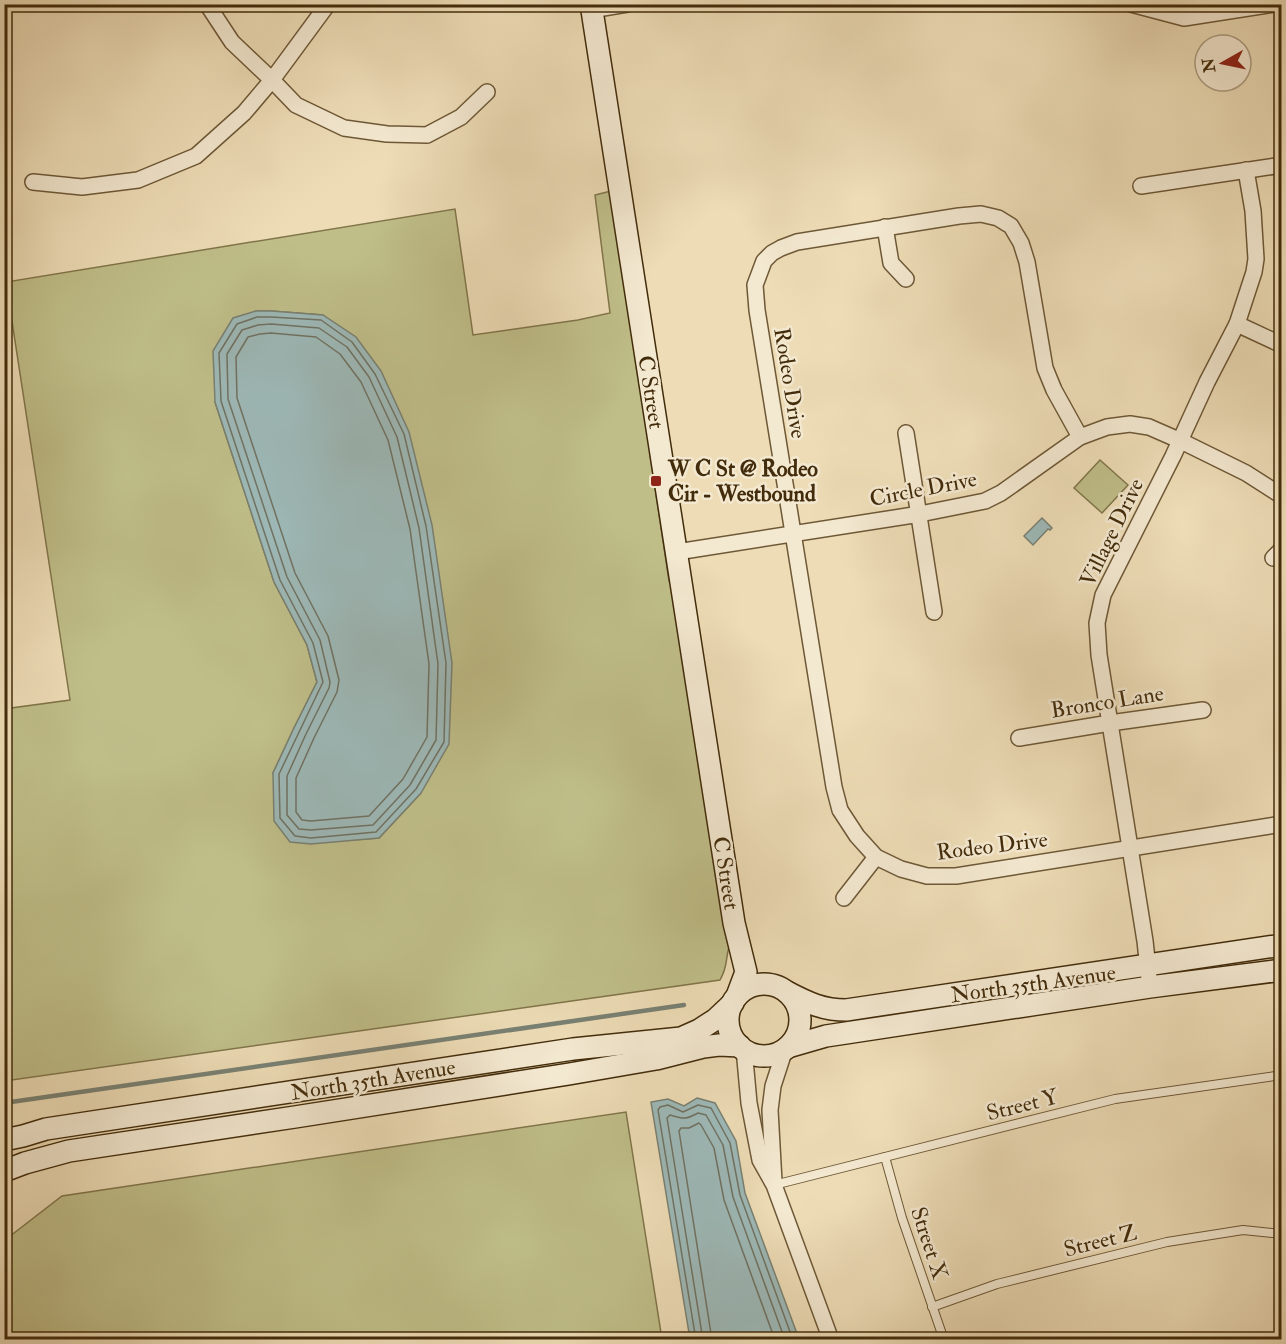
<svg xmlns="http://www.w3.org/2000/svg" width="1286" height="1344" font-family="'IM FELL Double Pica',serif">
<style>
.green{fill:#bfbe89;stroke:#81754a;stroke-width:1.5;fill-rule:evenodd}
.water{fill:#9db9b8;stroke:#798173;stroke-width:1.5}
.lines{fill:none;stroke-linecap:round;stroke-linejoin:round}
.shore{stroke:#707262;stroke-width:1.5}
.stream{stroke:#798173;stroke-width:4.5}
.lane-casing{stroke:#6e5836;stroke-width:10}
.street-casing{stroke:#6e5836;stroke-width:18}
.secondary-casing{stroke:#432c0b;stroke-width:24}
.lane{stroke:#f3e8d0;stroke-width:8}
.street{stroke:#f3e8d0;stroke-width:15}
.secondary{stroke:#f3e8d0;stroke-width:21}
.poi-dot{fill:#8f2418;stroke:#f3e8d0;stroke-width:2}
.labels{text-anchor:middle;stroke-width:5;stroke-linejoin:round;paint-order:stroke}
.street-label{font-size:22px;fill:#432c0b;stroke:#f3e8d0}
.poi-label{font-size:22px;font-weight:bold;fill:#432c0b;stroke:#f3e8d0;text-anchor:start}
</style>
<rect width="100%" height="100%" fill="#eddcb6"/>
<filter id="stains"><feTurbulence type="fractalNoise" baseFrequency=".00333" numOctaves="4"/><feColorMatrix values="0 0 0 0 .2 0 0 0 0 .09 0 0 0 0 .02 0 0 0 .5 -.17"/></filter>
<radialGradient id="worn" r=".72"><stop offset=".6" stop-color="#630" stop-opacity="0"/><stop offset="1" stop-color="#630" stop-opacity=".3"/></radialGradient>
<!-- green -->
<g class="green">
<path d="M611,191L653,453L650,454L669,581H674L729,947C725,961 728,966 720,980L5,1081L4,709L70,700L6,282L455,209L473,335L578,320L610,313L595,195ZM256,311H271L323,315L421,793L379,838L351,840L273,773L294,728L317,682L307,645L274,582L215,402Z"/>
<path d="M1100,460L1128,485L1102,513L1074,488Z"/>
<path d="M626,1112L662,1339H5V1240L62,1196Z"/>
</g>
<!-- water -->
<g class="water">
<path d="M256,311H271L323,315L356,337L381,371L409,432L432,525L452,663L449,744L421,793L379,838L311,844L290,842L274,821L273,773L294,728L317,682L307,645L274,582L215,402L213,351L233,318Z"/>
<path d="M1042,518L1052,528L1050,530L1048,529L1033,545L1024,536Z"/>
<path d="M697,1098L715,1103L736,1141L745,1193L799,1339H690L651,1102L668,1099L684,1106Z"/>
</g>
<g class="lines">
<!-- shore -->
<g class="shore">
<path d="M257,317H271L321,320L352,342L375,374L404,434L426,526L446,663L444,742L416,789L376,832L311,838L295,836L280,818L279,774L323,682L313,643L280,580L221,401L219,353L237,324Z"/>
<path d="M271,324L319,328L347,347L369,377L397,437L419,528L438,664L436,740L410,785L373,825L311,830L299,829L287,815V776L306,734L329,688L330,682L320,640L287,577L228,399L227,354L242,330L258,325Z"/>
<path d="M271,333L316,337L340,354L361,382L388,440L410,529L429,664L427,737L403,779L369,816L311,821L302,820L296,812V778L314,738L337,692L339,680L328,636L295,573L237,398L236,357L248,337L260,334Z"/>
<path d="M696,1340L658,1110L660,1107L668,1105L683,1112L698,1105L711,1108L730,1143L740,1195L793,1340"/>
<path d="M703,1340L667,1118L670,1115C684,1119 685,1120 698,1113L706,1115L723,1145L733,1197L785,1340"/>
<path d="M712,1340L679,1131L681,1128H689L699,1123L701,1125L714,1148L724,1200L775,1340"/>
</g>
<!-- stream -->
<path class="stream" d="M4,1103L684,1005"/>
<!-- lane casing -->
<g class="lane-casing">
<g id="lane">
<path d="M885,1157L902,1218L944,1340"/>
<path d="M774,1185L1115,1099L1282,1075"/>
<path d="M932,1307L997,1284L1167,1242L1243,1230L1282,1234"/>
</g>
</g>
<!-- street casing -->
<g class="street-casing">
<g id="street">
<path d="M207,4L232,42L272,80L296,105L344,128L387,134L427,135L461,117L487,92"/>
<path d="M1131,4L1184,18L1274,4"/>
<path d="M591,10L627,4"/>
<path d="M33,182L82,187L138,180L196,156L244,113L272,80L328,4"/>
<path d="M1141,186L1282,165"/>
<path d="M885,227L891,263L906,279"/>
<path d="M1237,324L1282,345"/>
<path d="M906,433L934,612"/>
<path d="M1080,437L1054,390L1045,368L1027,262L1021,243L1011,226L998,218L981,214L959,216L797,242L781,248L772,253L764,261L755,285L757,310L834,787L840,810L857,836L876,857L901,869L927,876H956L1282,824"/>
<path d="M677,552L920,514L985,501L1001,493L1080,437L1107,427L1130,424L1149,427L1181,441L1246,473L1282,496"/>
<path d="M1273,558L1282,549"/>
<path d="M1019,738L1110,723L1203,710"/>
<path d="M844,898L876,857"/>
<path d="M1150,987L1145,941L1099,655L1097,623L1103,595L1173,456L1207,382L1237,324L1254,272L1256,259L1253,211L1246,170"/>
<path d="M744,1049L749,1103L760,1160L774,1185L831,1340"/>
<path d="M774,1182L770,1110L773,1086L785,1049"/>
</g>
</g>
<!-- secondary casing -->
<g class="secondary-casing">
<g id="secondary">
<path d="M591,4L734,923L746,972L737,996"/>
<circle cx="764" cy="1020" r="36"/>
<path d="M787,992C808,1003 823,1010 846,1010L1282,945"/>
<path d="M788,1047L826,1036L846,1033L1150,987L1282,970"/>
<path d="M4,1140L23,1136L46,1129L573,1049L681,1038L699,1030L716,1019L733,1003"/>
<path d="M4,1171L25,1163L69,1151L295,1117L569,1074L656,1059L703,1047L719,1045L740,1046"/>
</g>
</g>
<!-- lane -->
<use href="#lane" class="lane"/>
<!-- street -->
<use href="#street" class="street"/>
<!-- secondary -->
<use href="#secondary" class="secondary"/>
</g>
<!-- markers -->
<rect class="poi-dot" x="650" y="475" width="12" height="12" rx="3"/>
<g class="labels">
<!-- street labels -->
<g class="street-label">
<text transform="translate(791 383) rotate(81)" y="8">Rodeo Drive</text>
<text transform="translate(652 392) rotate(81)" y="8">C Street</text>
<text transform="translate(923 488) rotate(-11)" y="8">Circle Drive</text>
<text transform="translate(1111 532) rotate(-64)" y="8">Village Drive</text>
<text transform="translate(1107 701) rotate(-9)" y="8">Bronco Lane</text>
<text transform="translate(992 845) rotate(-7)" y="8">Rodeo Drive</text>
<text transform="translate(727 873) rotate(81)" y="8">C Street</text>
<text transform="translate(1033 983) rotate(-8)" y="8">North 35th Avenue</text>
<text transform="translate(373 1079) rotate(-9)" y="8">North 35th Avenue</text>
<text transform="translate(1022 1104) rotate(-14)" y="8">Street Y</text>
<text transform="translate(1100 1240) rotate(-14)" y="8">Street Z</text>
<text transform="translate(930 1243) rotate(72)" y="8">Street X</text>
</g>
<!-- poi labels -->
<g class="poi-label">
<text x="668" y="476">W C St @ Rodeo<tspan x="668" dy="25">Cir - Westbound</tspan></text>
</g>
</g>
<!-- margin -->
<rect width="1286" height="1344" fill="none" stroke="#eddcb6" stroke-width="24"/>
<rect x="6" y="6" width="1274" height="1332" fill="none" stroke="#432c0b" stroke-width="3"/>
<rect x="12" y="12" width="1262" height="1320" fill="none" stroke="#432c0b" stroke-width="1.5"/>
<!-- north arrow -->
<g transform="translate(1223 63) rotate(261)"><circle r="28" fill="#f3e8d0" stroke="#ad9d81" stroke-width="1.5"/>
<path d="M0-4.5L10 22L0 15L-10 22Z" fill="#8f2418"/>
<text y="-9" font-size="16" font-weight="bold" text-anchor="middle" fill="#432c0b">N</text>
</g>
<rect width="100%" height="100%" filter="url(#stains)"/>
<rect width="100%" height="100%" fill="url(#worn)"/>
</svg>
